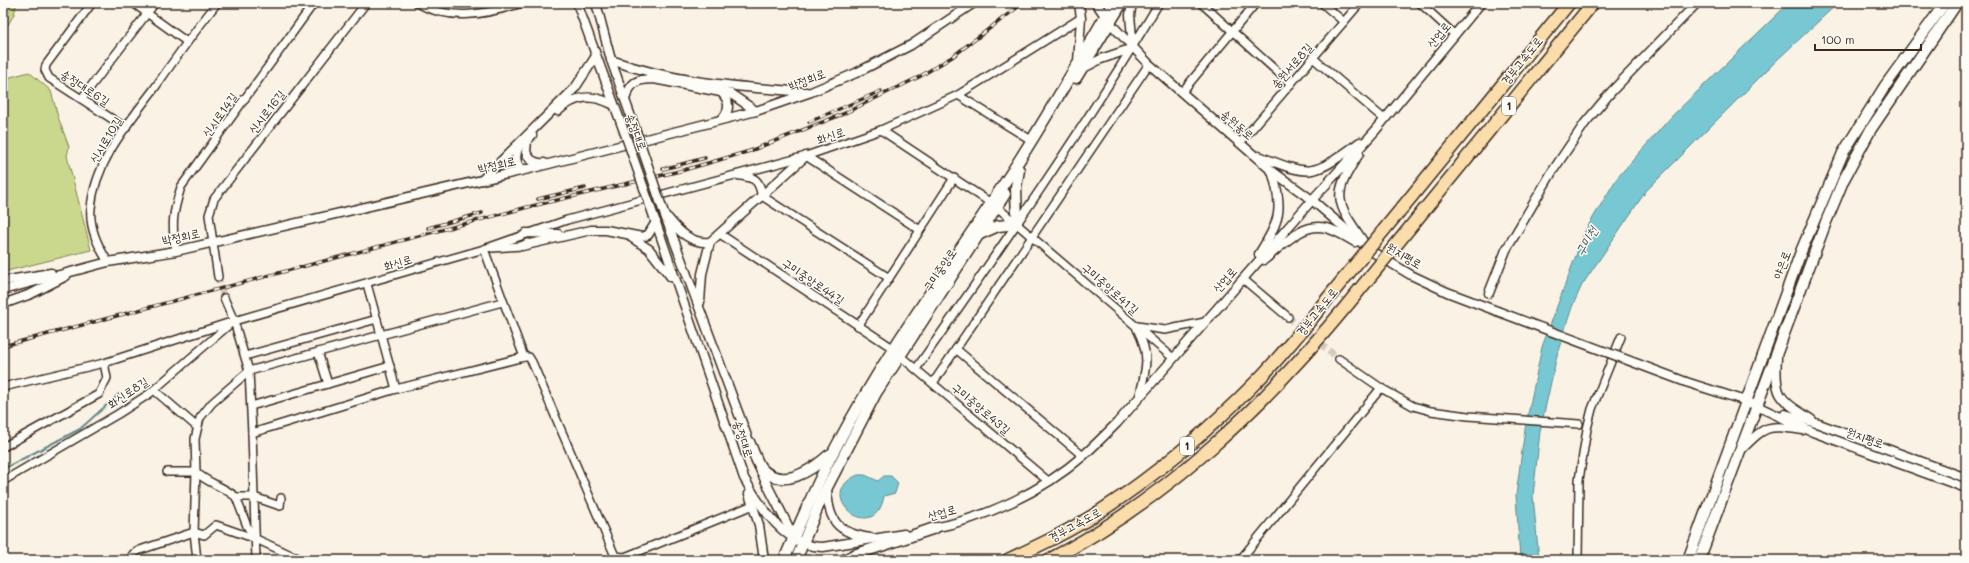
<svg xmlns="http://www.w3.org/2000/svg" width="1969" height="563" font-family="Mali,'Poor Story',sans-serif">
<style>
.green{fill:#c9d88c;stroke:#828155}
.water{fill:#78c8d4;stroke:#60898b}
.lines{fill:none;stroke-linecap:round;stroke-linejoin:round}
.stream{stroke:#60898b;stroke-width:2}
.minor-tunnel{stroke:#d4cabd;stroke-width:7;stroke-dasharray:7 3.5;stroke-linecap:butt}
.minor-casing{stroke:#3b2a1e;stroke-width:10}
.tertiary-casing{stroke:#3b2a1e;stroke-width:11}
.secondary-casing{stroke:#3b2a1e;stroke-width:13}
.motorway-casing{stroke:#3b2a1e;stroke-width:15}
.minor{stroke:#fdfcf7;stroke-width:7}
.tertiary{stroke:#fdfcf7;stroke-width:8}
.secondary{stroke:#fdfcf7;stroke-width:10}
.motorway{stroke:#faddab;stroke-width:12}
.rail-casing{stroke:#3b2a1e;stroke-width:3.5}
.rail{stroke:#fdfcf7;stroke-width:2;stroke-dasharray:6;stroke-linecap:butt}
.tertiary-bridge-casing{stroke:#3b2a1e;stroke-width:11;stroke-linecap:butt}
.motorway-bridge-casing{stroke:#3b2a1e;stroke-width:15;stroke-linecap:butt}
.tertiary-bridge{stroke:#fdfcf7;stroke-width:8}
.motorway-bridge{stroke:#faddab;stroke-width:12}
.labels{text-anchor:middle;stroke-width:3;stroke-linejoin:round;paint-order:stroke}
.shield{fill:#fdfcf7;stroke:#75695f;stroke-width:1}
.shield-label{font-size:11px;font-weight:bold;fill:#3b2a1e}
.street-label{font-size:12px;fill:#3b2a1e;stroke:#fdfcf7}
.water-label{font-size:13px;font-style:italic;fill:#4d5955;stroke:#fdfcf7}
</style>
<rect width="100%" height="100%" fill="#faf2e5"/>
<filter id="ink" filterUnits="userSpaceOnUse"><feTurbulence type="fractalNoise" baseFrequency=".025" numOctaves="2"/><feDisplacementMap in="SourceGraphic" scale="8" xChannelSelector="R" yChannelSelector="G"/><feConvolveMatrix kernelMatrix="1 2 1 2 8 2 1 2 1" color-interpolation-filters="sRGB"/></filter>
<g filter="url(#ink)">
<!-- green -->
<g class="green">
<path d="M3,3H17L14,14L3,34Z"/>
<path d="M29,72L51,91L58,117L69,147L67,156L91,250L3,272V79Z"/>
</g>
<!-- water -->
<g class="water">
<path d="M1789,3H1838L1777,60L1646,191L1582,285L1572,307L1558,351L1540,431L1533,496L1539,560H1520L1516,495L1525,429L1542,347L1585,231L1617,178L1672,116Z"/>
<path d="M858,475H865L878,481L884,476H891L898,483L895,493L884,496C875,548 811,494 858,475Z"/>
</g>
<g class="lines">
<!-- stream -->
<path class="stream" d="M3,469L80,429L119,394"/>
<!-- minor-tunnel -->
<g class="minor-tunnel">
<path d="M218,277L224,298"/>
<path d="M1288,317L1339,359"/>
</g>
<!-- minor casing -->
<g class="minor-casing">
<g id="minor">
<path d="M92,3L46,65L45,70L49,78L126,128"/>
<path d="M133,3L187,42"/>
<path d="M417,3C450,22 488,14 522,3"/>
<path d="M1201,3L1291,84"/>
<path d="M1322,3L1344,22"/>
<path d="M1420,3L1455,35"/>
<path d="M1313,58L1384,119"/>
<path d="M1182,92L1256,3"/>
<path d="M958,95L1031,140"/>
<path d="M82,98L155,3"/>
<path d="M881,130L997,207L1173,358"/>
<path d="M1240,143L1360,3"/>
<path d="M806,156L920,230"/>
<path d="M762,196L889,278"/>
<path d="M720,234L894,349"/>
<path d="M492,248L522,246L527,243"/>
<path d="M176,251C171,223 173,213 181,187L314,3"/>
<path d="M108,262C98,246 89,228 91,208C95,162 127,125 154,89C174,60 195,31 217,3"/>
<path d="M218,277L209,215L214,199L366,3"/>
<path d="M1243,279L1288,317"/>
<path d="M367,284L396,389"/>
<path d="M224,298L234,321L249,371L252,433L396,389L524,357L484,249"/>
<path d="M858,326L954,178"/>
<path d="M1137,326L1165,330L1205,322"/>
<path d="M1137,329C1151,356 1146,369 1139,398"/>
<path d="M956,349L1083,456"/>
<path d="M318,352L328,384"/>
<path d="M899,355L1048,481"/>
<path d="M245,356L377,319"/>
<path d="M524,357H529L532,362L615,556L625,557L753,505"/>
<path d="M1339,359L1381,388L1413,406L1431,411L1468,416L1579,424"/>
<path d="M916,369C1000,249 1084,129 1159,3"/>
<path d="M933,383L1149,64"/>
<path d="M3,387L104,363L234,321L484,249L567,220L806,156L881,130L958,95L1081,18"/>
<path d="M154,390L197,427"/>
<path d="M251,406L390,366"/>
<path d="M252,433L256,560"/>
<path d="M3,447L99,394L107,378L104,363"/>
<path d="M167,472H196L195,439L200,418L212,403L249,371L502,302"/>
<path d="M196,472C207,483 223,486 236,497H254L280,506L281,498"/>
<path d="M196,472L194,532L197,560"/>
<path d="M3,481L118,414L149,394L230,324"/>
<path d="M236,497L247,526L255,539"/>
<path d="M130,560L133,554L140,550L194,532L204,535L216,525L256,539L302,560"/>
<path d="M1240,560L1381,388"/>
<path d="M1578,560L1579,480L1587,429L1592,409L1621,337"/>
</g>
</g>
<!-- tertiary casing -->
<g class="tertiary-casing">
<g id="tertiary">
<path d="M577,3L625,134"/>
<path d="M596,3L611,60L636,131"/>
<path d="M1096,3L1110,23L1149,64L1272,171L1312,200L1371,251L1411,275L1447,292L1497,311"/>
<path d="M1132,3L1130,15L1133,48"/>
<path d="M611,60C674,83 741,87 806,92"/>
<path d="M1078,62L1081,18L1079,3"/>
<path d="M1082,69L1101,59L1133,48"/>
<path d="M721,92C729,100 731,108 723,118"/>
<path d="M625,99C631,82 636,79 654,79L731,94L756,111"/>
<path d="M558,111C575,95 592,94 612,104"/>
<path d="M532,135L527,140L526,152C529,160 535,164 544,163"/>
<path d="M520,144C516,152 514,162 521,169H527"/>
<path d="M1359,154C1331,196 1336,202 1363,241"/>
<path d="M1259,156C1313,178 1313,176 1360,142"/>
<path d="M738,175C754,178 759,178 762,196"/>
<path d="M482,180L575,88L596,56"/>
<path d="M664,213L751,447"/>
<path d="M654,217L744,478C761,508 786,547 823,547L904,534"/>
<path d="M668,218C679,232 692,244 710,242L806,156"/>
<path d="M526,233L558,234"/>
<path d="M632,238L649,249L671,277"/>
<path d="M522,246L591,230H606L642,237L648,235L656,222"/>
<path d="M1259,254C1280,220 1284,210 1272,171"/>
<path d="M1264,260C1282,246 1302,222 1326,228C1336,230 1346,237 1355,242"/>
<path d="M3,281L51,273"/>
<path d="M3,290L108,262L176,251L529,169L756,111L811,92L856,73L911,45L974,3"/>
<path d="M1489,293L1506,250L1552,172L1585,123L1612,91L1697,3"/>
<path d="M700,302L702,274L710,242"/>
<path d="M3,304L31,294L66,276"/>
<path d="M1777,358C1774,398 1780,399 1812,420"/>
<path d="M1686,382L1746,401L1813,432L1966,488"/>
<path d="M1785,414L1819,424L1966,478"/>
<path d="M1741,450C1767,424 1767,425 1803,430"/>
<path d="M759,467C769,491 783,513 793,537"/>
<path d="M827,488C828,521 837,533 871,538"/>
<path d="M749,494L759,525L764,560"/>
<path d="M929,529C984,519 1042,492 1084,455C1095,445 1106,434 1117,423L1312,200L1375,131L1481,3"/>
</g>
</g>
<!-- secondary casing -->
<g class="secondary-casing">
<g id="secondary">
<path d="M1076,78L1122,3"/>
<path d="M980,234L998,226L1017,224L1016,187L1019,170"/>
<path d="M749,442C753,450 756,461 761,468C782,491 812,470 829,455"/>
<path d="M784,560C801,521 817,482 837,445C887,349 954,261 1013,170C1048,116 1080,59 1113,3"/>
<path d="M796,560L822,497L876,393L1005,194"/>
<path d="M844,560L854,555L935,528"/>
<path d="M1688,560L1802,249L1843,153L1885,86L1945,3"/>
<path d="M1699,560L1826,222L1843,181L1871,129L1957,3"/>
</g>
</g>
<!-- motorway casing -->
<g class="motorway-casing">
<g id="motorway">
<path d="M1411,197L1569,3"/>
<path d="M1425,209L1593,3"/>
<path d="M1008,560C1040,545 1072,530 1102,510C1159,473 1211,428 1258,380C1285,352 1309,322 1333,292"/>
<path d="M1049,560C1167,499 1264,406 1348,304"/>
</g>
</g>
<!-- minor -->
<use href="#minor" class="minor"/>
<!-- tertiary -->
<use href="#tertiary" class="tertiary"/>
<!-- secondary -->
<use href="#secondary" class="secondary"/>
<!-- motorway -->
<use href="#motorway" class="motorway"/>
<!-- rail casing -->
<g class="rail-casing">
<g id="rail">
<path d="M809,122L881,91"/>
<path d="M663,169L705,158"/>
<path d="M538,199L585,188"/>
<path d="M428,228L482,213"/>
<path d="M3,346L528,207L684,170L750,151L843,114L919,77L952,57L1023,3"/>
</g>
</g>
<!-- rail -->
<use href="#rail" class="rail"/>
<!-- tertiary-bridge casing -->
<g class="tertiary-bridge-casing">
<g id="tertiary-bridge">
<path d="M636,131L664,213"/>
<path d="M625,134L654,217"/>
<path d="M1497,311L1686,382"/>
</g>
</g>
<!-- motorway-bridge casing -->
<g class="motorway-bridge-casing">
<g id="motorway-bridge">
<path d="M1333,292L1411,197"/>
<path d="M1348,304L1425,209"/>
</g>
</g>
<!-- tertiary-bridge -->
<use href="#tertiary-bridge" class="tertiary-bridge"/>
<!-- motorway-bridge -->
<use href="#motorway-bridge" class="motorway-bridge"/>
</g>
</g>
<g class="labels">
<!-- shield labels -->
<g class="shield">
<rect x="1502" y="97" width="14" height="18" rx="3"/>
<rect x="1180" y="437" width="14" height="18" rx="3"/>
</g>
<g class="shield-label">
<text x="1509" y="110">1</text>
<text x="1187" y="450">1</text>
</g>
<!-- street labels -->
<g class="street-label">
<text transform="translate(1439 35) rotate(-50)" y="4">산업로</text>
<text transform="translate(1522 61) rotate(-51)" y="4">경부고속도로</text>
<text transform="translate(1292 66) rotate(-49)" y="4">송원서로8길</text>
<text transform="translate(807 80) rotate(-21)" y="4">박정희로</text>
<text transform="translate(85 88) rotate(33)" y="4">송정대로6길</text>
<text transform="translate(267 112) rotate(-52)" y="4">신시로16길</text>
<text transform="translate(220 115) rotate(-54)" y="4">신시로14길</text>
<text transform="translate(1237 125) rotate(41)" y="4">송원동로</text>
<text transform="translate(636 132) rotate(69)" y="4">송정대로</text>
<text transform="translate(831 136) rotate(-19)" y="4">화신로</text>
<text transform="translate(106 140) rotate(-59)" y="4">신시로10길</text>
<text transform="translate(497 165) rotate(-13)" y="4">박정희로</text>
<text transform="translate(181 237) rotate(-12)" y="4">박정희로</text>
<text transform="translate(1404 256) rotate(30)" y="4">원지평로</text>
<text transform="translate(398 263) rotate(-17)" y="4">화신로</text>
<text transform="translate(1782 265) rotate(-69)" y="4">야은로</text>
<text transform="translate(940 270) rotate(-56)" y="4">구미중앙로</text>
<text transform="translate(1225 280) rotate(-49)" y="4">산업로</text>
<text transform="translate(813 282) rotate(34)" y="4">구미중앙로44길</text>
<text transform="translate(1110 289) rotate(41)" y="4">구미중앙로41길</text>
<text transform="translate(1317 312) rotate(-51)" y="4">경부고속도로</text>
<text transform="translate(128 393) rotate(-34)" y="4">화신로8길</text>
<text transform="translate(981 409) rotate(40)" y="4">구미중앙로43길</text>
<text transform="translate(1865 438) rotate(20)" y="4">원지평로</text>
<text transform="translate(743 439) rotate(71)" y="4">송정대로</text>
<text transform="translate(942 513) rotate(-15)" y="4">산업로</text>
<text transform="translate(1075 525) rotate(-29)" y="4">경부고속도로</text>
</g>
<!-- water labels -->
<g class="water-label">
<text transform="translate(1586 241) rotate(-60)" y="5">구미천</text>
</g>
</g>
<!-- margin -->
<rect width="1969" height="563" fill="none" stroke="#fdfcf7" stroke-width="16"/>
<rect x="8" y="8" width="1953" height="547" fill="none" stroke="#3b2a1e" stroke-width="1.5" filter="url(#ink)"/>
<!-- scale -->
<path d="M1815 44v6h106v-6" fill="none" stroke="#3b2a1e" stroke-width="2"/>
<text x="1821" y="44" font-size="12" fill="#3b2a1e" stroke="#fdfcf7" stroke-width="3" paint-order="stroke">100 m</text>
</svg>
